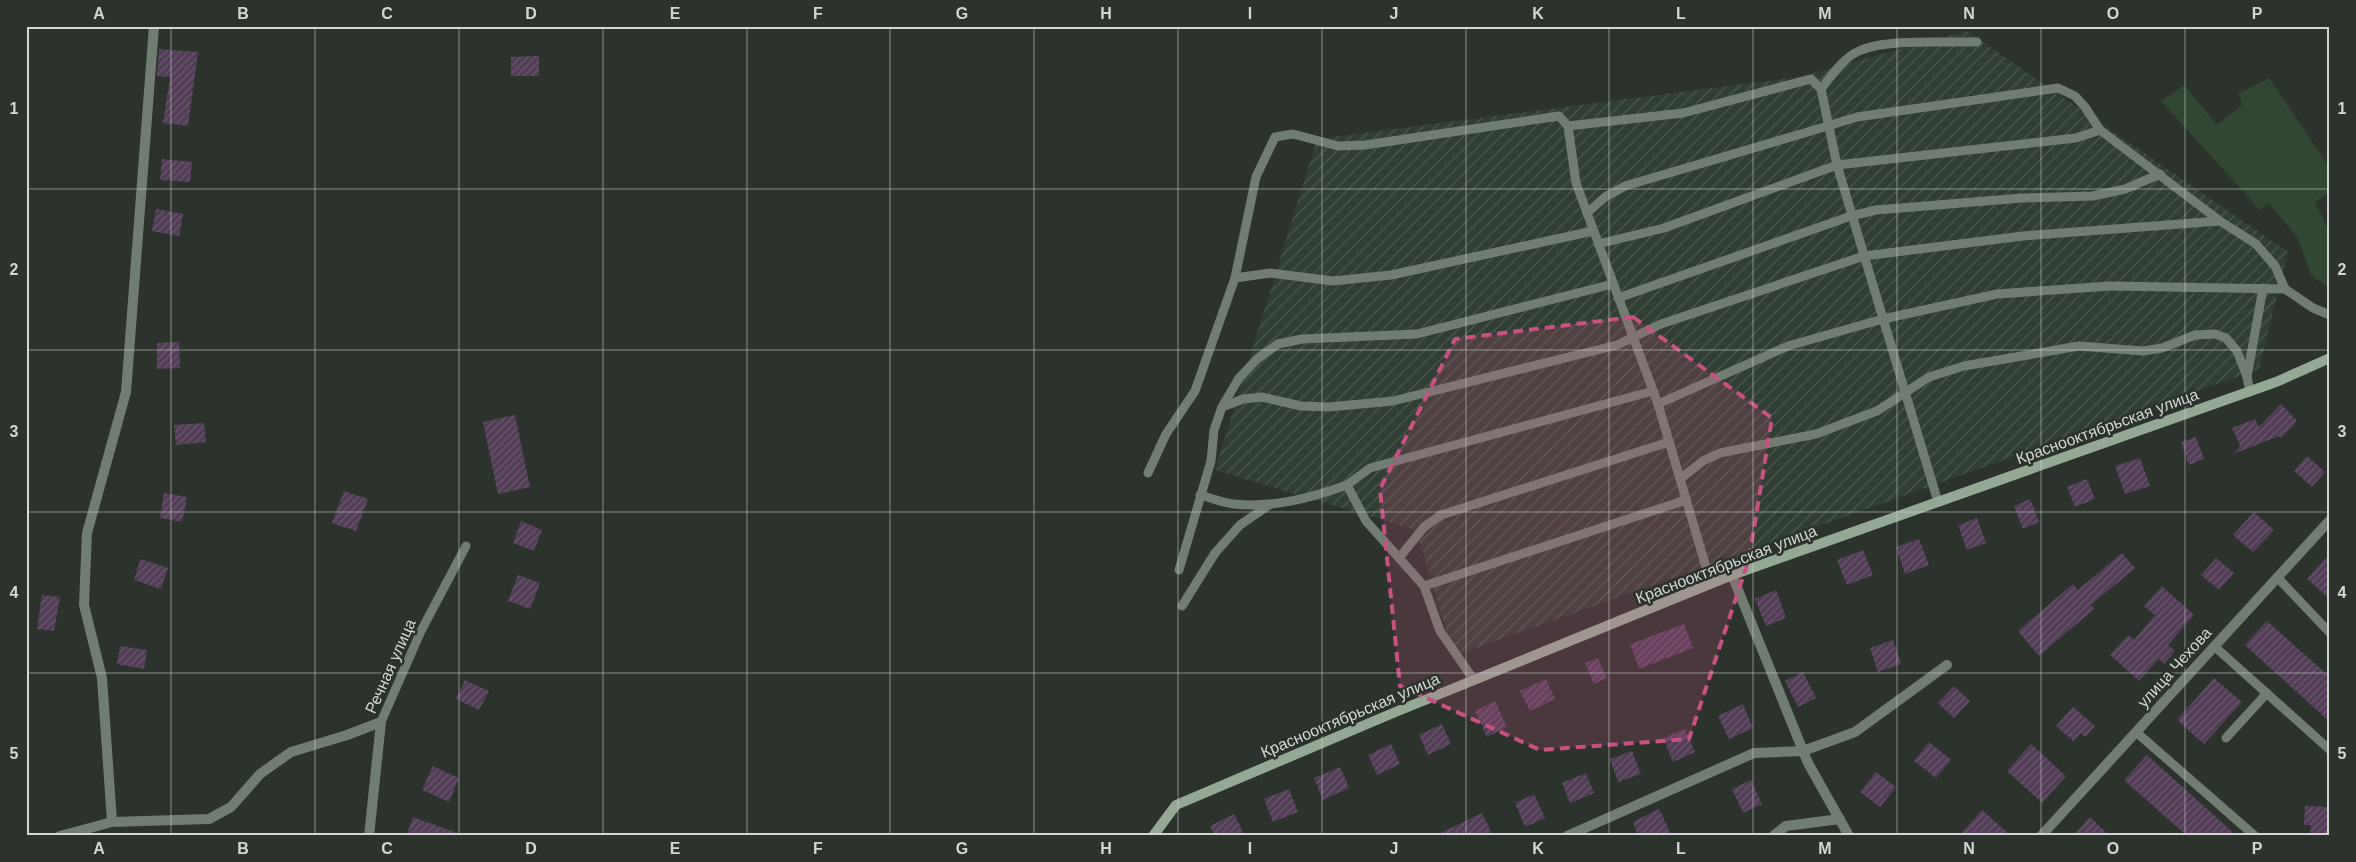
<svg xmlns="http://www.w3.org/2000/svg" width="2356" height="862" font-family="Arial,sans-serif">
<style>
.industrial{fill:url(#industrial-furrows)}
.garden{fill:#314733}
.building{fill:url(#building-hatch)}
.lines{fill:none;stroke-linecap:round;stroke-linejoin:round}
.lane{stroke:#717d72;stroke-width:9}
.street{stroke:#717d72;stroke-width:10}
.secondary{stroke:#95a896;stroke-width:10}
.marked{fill:#c7517f;fill-opacity:0.2;stroke:#c7517f;stroke-width:4;stroke-dasharray:10 6;stroke-linejoin:round}
.grid{fill:none;stroke:#d2d7d3;stroke-width:1;stroke-opacity:0.55}
.labels{text-anchor:middle;stroke-width:5;stroke-linejoin:round;paint-order:stroke}
.street-label{font-size:16px;fill:#d2d7d3;stroke:#2b332c}
.neatline{fill:none;stroke:#d2d7d3;stroke-width:2}
.grid-label{font-size:16px;text-anchor:middle;font-weight:bold;fill:#d2d7d3}
</style>
<defs>
<pattern id="industrial-furrows" width="10" height="10" patternUnits="userSpaceOnUse" patternTransform="scale(1.25)"><rect width="10" height="10" fill="#313e33"/><path d="M-1 1l2-2M0 10L10 0M9 11l2-2" fill="none" stroke="#4e5950"/></pattern>
<pattern id="building-hatch" width="6" height="6" patternUnits="userSpaceOnUse" patternTransform="scale(1.25)"><rect width="6" height="6" fill="#523d56"/><path d="M-1 1l2-2M0 6l6-6M5 7l2-2" fill="none" stroke="#6a586d"/></pattern>
</defs>
<rect width="100%" height="100%" fill="#2b332c"/>
<!-- industrial -->
<path class="industrial" d="M1967,31L2288,252L2259,369L1454,656L1416,530L1215,470L1317,139L1798,77Z"/>
<!-- garden -->
<path class="garden" d="M2269,78L2330,168V192L2315,202L2330,232V289L2311,275L2298,238L2269,203L2260,210L2161,101L2184,85L2217,125L2242,105L2238,94Z"/>
<!-- building -->
<g class="building">
<path d="M159,49L198,52L188,126L163,123L170,77L157,76Z"/>
<path d="M539,56V76H511V57Z"/>
<path d="M162,159L192,162L190,182L160,180Z"/>
<path d="M156,209L183,214L179,236L152,231Z"/>
<path d="M179,342L180,368L157,369V343Z"/>
<path d="M2281,404L2297,421L2281,438L2279,436L2233,454L2240,446L2232,428L2255,419L2259,427Z"/>
<path d="M515,415L530,487L498,494L483,422Z"/>
<path d="M204,423L206,442L176,445L174,425Z"/>
<path d="M2196,437L2204,459L2189,465L2181,442Z"/>
<path d="M2307,456L2325,472L2312,487L2294,471Z"/>
<path d="M2140,458L2150,486L2125,494L2115,466Z"/>
<path d="M2087,479L2095,499L2075,507L2067,487Z"/>
<path d="M344,491L368,499L356,531L332,523Z"/>
<path d="M164,493L187,497L182,522L160,518Z"/>
<path d="M2030,499L2039,522L2023,529L2014,506Z"/>
<path d="M2254,512L2274,530L2253,552L2233,535Z"/>
<path d="M1977,518L1986,543L1967,550L1958,525Z"/>
<path d="M521,521L542,530L534,551L513,543Z"/>
<path d="M1919,539L1929,565L1905,574L1896,547Z"/>
<path d="M1863,550L1873,575L1847,585L1837,560Z"/>
<path d="M2122,553L2135,568L2091,605L2094,609L2039,656L2018,631L2073,584L2078,590Z"/>
<path d="M2330,553V599L2307,579Z"/>
<path d="M2216,558L2234,573L2219,590L2201,575Z"/>
<path d="M140,559L168,568L161,589L134,580Z"/>
<path d="M518,575L540,583L530,609L508,601Z"/>
<path d="M2162,586L2194,615L2168,645L2175,651L2164,664L2159,659L2139,681L2110,655L2128,635L2134,640L2155,615L2144,606Z"/>
<path d="M1776,590L1786,618L1766,626L1755,599Z"/>
<path d="M42,595L60,597L54,631L37,629Z"/>
<path d="M2267,621L2330,677V722L2245,645Z"/>
<path d="M1684,624L1693,648L1639,669L1630,644Z"/>
<path d="M1893,640L1901,664L1878,672L1870,648Z"/>
<path d="M120,646L147,650L144,669L117,664Z"/>
<path d="M1598,658L1607,678L1594,684L1585,663Z"/>
<path d="M1803,672L1816,698L1798,707L1785,681Z"/>
<path d="M2214,678L2242,702L2204,744L2177,720Z"/>
<path d="M1546,679L1555,699L1530,711L1520,691Z"/>
<path d="M465,680L489,691L479,710L456,699Z"/>
<path d="M1954,686L1970,701L1954,718L1938,703Z"/>
<path d="M1495,701L1507,727L1487,737L1475,711Z"/>
<path d="M1743,704L1753,728L1729,739L1718,716Z"/>
<path d="M2073,707L2095,726L2085,737L2081,733L2073,741L2056,726Z"/>
<path d="M1442,724L1451,744L1428,755L1419,735Z"/>
<path d="M1685,729L1695,752L1673,762L1663,738Z"/>
<path d="M1929,742L1951,760L1936,778L1914,761Z"/>
<path d="M1391,744L1400,764L1377,775L1368,755Z"/>
<path d="M2031,744L2066,776L2042,803L2007,771Z"/>
<path d="M1632,751L1641,774L1618,782L1610,759Z"/>
<path d="M2147,755L2237,836H2187L2124,780Z"/>
<path d="M433,766L459,778L449,802L422,790Z"/>
<path d="M1340,767L1349,788L1323,800L1314,778Z"/>
<path d="M1876,772L1896,787L1880,807L1860,792Z"/>
<path d="M1586,773L1594,793L1570,803L1562,783Z"/>
<path d="M1751,780L1762,804L1743,813L1732,789Z"/>
<path d="M1289,789L1298,812L1273,822L1264,799Z"/>
<path d="M1534,794L1545,818L1525,827L1515,803Z"/>
<path d="M2305,806L2330,807V836H2310L2311,825H2304Z"/>
<path d="M1659,809L1672,836H1638L1633,822Z"/>
<path d="M1982,810L2011,836H1959Z"/>
<path d="M1482,813L1493,836H1434Z"/>
<path d="M1234,814L1245,836H1215L1210,826Z"/>
<path d="M413,817L460,834L459,836H406Z"/>
<path d="M2090,817L2110,836H2073Z"/>
</g>
<g class="lines">
<!-- lane -->
<g class="lane">
<path d="M1821,89C1832,75 1843,58 1859,51C1887,38 1945,43 1977,42"/>
<path d="M1587,213L1605,197L1625,186L1801,134L1857,117L2058,88L2075,96L2085,107L2100,130L2220,221L2256,244L2275,266L2285,289"/>
<path d="M1598,244L1664,228L1837,165L2076,138L2100,130"/>
<path d="M1235,278L1256,177L1275,137L1293,134L1338,146L1365,145L1559,116L1568,126"/>
<path d="M1618,298L1851,216L1876,210L2022,198L2093,196L2125,189L2160,174"/>
<path d="M2250,391L2247,377L2263,288"/>
<path d="M1658,404L1788,346L1883,319L1997,294L2110,286L2285,289L2313,308L2330,315"/>
<path d="M1222,407L1239,378L1257,359L1278,344L1302,339L1417,334L1613,284"/>
<path d="M1148,473L1166,434L1195,391L1235,278L1270,273L1333,281L1391,275L1593,231"/>
<path d="M1680,479L1703,461L1720,453L1816,434L1877,411L1929,377L1964,366L2079,346L2143,351L2162,348L2195,335L2215,334L2226,338L2237,351L2247,377"/>
<path d="M1200,495C1211,498 1223,503 1234,504C1273,508 1311,498 1347,485"/>
<path d="M1399,558L1424,527L1441,515L1669,442"/>
<path d="M1179,570L1211,461L1214,430L1222,407L1243,399L1262,397L1301,406L1329,407L1393,401L1617,345L1661,324L1864,256L2023,236L2220,221"/>
<path d="M2277,577L2330,633"/>
<path d="M1711,584L1658,404L1576,183L1568,126L1683,113L1811,79L1821,89L1837,165L1938,502"/>
<path d="M1424,586L1686,500"/>
<path d="M1182,606L1215,553L1240,525L1269,505"/>
<path d="M2214,646L2330,750"/>
<path d="M1474,680L1440,631L1424,586L1366,521L1347,485L1370,468L1653,391"/>
<path d="M381,722L421,631L466,546"/>
<path d="M2136,732L2255,836"/>
<path d="M2226,738L2267,693"/>
</g>
<!-- street -->
<g class="street">
<path d="M1732,575L1808,763L1849,836"/>
<path d="M112,822L102,678L84,605L87,533L126,392L154,26"/>
<path d="M60,836L112,822L209,819L231,807L260,774L291,752L347,735L381,722L369,836"/>
<path d="M1567,836L1754,753L1803,751L1855,732L1947,665"/>
<path d="M1773,836L1786,826L1840,819"/>
<path d="M2041,836L2330,520"/>
</g>
<!-- secondary -->
<path class="secondary" d="M1153,836L1176,805L1393,713L1732,575L2276,382L2330,358"/>
</g>
<!-- marked area -->
<path class="marked" d="M1633,317L1772,418L1749,559L1689,739L1540,750L1400,686L1380,489L1455,339Z"/>
<!-- grid -->
<path class="grid" d="M171,26V836M315,26V836M459,26V836M603,26V836M747,26V836M890,26V836M1034,26V836M1178,26V836M1322,26V836M1466,26V836M1609,26V836M1753,26V836M1897,26V836M2041,26V836M2185,26V836M26,189H2330M26,350H2330M26,512H2330M26,673H2330"/>
<g class="labels">
<!-- street labels -->
<g class="street-label">
<text transform="translate(2107 426) rotate(-20)" y="6">Краснооктябрьская улица</text>
<text transform="translate(1726 564) rotate(-21)" y="6">Краснооктябрьская улица</text>
<text transform="translate(390 666) rotate(-66)" y="6">Речная улица</text>
<text transform="translate(2174 667) rotate(-48)" y="6">улица Чехова</text>
<text transform="translate(1350 715) rotate(-23)" y="6">Краснооктябрьская улица</text>
</g>
</g>
<!-- border -->
<rect width="2356" height="862" fill="none" stroke="#2b332c" stroke-width="55"/>
<rect x="28" y="28" width="2300" height="806" class="neatline"/>
<g class="grid-label">
<text x="99" y="19">A</text>
<text x="243" y="19">B</text>
<text x="387" y="19">C</text>
<text x="531" y="19">D</text>
<text x="675" y="19">E</text>
<text x="818" y="19">F</text>
<text x="962" y="19">G</text>
<text x="1106" y="19">H</text>
<text x="1250" y="19">I</text>
<text x="1394" y="19">J</text>
<text x="1538" y="19">K</text>
<text x="1681" y="19">L</text>
<text x="1825" y="19">M</text>
<text x="1969" y="19">N</text>
<text x="2113" y="19">O</text>
<text x="2257" y="19">P</text>
<text x="14" y="114">1</text>
<text x="2342" y="114">1</text>
<text x="14" y="275">2</text>
<text x="2342" y="275">2</text>
<text x="14" y="437">3</text>
<text x="2342" y="437">3</text>
<text x="14" y="598">4</text>
<text x="2342" y="598">4</text>
<text x="14" y="759">5</text>
<text x="2342" y="759">5</text>
<text x="99" y="854">A</text>
<text x="243" y="854">B</text>
<text x="387" y="854">C</text>
<text x="531" y="854">D</text>
<text x="675" y="854">E</text>
<text x="818" y="854">F</text>
<text x="962" y="854">G</text>
<text x="1106" y="854">H</text>
<text x="1250" y="854">I</text>
<text x="1394" y="854">J</text>
<text x="1538" y="854">K</text>
<text x="1681" y="854">L</text>
<text x="1825" y="854">M</text>
<text x="1969" y="854">N</text>
<text x="2113" y="854">O</text>
<text x="2257" y="854">P</text>
</g>
</svg>
